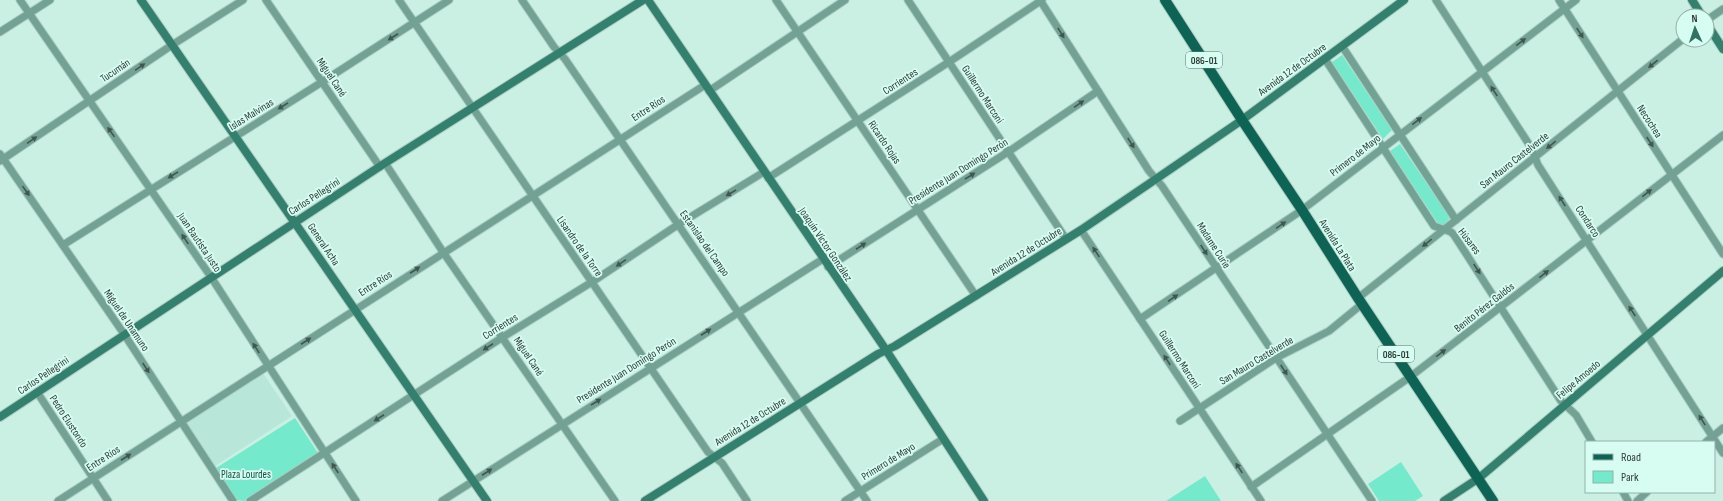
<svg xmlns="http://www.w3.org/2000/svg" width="1723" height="501" font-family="'Sofia Sans Condensed',sans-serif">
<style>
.built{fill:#b8e7d9}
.green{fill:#74e9cc}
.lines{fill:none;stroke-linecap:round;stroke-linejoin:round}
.street-casing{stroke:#abccc2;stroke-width:9}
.secondary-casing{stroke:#abccc2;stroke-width:10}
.primary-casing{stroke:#abccc2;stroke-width:12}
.street{stroke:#73a295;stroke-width:7}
.secondary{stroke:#33806e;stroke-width:8}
.primary{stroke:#0e6454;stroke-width:10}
.oneway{fill:#405750}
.labels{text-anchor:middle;stroke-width:3.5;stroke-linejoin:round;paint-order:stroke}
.shield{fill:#d7fdf2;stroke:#617770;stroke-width:1}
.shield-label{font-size:10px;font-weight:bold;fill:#2f3e39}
.street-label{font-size:11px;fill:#2f3e39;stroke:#d7fdf2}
.park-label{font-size:11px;fill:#184d41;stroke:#d7fdf2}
</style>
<rect width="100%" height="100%" fill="#caf0e4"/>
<!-- built -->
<path class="built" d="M263,373L292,416L215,466L186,422Z"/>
<!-- green -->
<g class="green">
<path d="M1342,55L1392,130L1383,139L1332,62Z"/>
<path d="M1400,144L1450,218L1441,228L1390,151Z"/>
<path d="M295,418L318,453L244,501L236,500L216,468Z"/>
<path d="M1401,462L1423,496L1415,501H1379L1368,484Z"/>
<path d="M1205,476L1221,501H1166Z"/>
</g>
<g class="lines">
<!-- street casing -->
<g class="street-casing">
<g id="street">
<path d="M20,0L211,277L356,501"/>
<path d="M266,0L380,167"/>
<path d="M399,0L708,452L722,463L747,501"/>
<path d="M522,0L554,47L565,59L867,501"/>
<path d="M776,0L976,296"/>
<path d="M908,0L1066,239"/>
<path d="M1040,0L1149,171L1162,186L1372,501"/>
<path d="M1436,0L1532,149L1538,165L1723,453"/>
<path d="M1559,0L1723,254"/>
<path d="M1707,20L1723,9"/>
<path d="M0,32L50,0"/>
<path d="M1342,46L1456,220"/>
<path d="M1325,59L1434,226L1451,232L1454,235L1561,401L1576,415L1592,442"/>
<path d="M709,91L845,0"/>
<path d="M0,154L124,334L233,501"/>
<path d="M0,161L172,45L243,0"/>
<path d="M385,163L443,252L615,501"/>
<path d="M768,178L949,62L1042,0"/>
<path d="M1081,230L1261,501"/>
<path d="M63,245L322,82L449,0"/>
<path d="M828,267L1008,152L1098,91"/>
<path d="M1358,298L1683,39"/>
<path d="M1140,319L1302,210L1576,0"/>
<path d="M37,392L108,501"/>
<path d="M1180,421L1276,358L1329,331L1362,304"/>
<path d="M1706,442L1723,428"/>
<path d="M1251,487L1410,377L1723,135"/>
<path d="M1623,492L1628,501"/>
<path d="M58,501L705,85"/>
<path d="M250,501L503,337L592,282L679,224L764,172"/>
<path d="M442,501L823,259"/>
<path d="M845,501L943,439"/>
<path d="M1637,501L1647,492"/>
</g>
</g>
<!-- secondary casing -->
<g class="secondary-casing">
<g id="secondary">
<path d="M141,0L487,501"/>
<path d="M648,0L886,350L984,501"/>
<path d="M1692,0L1702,16"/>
<path d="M1707,24L1723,49"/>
<path d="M0,417L382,165L643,0"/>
<path d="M645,501L878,354L895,346L1081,230L1156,179L1242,120L1404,0"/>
<path d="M1444,501L1479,478L1723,271"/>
</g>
</g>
<!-- primary casing -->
<g class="primary-casing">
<path id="primary" d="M1165,0L1242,120L1302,210L1358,298L1493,501"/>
</g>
<!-- street -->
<use href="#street" class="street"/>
<!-- secondary -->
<use href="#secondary" class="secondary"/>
<!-- primary -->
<use href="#primary" class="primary"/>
</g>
<!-- one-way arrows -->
<defs><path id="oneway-solid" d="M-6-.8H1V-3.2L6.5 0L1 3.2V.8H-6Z"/></defs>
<g class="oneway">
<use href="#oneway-solid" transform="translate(1061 33) rotate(58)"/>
<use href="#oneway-solid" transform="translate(1580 33) rotate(57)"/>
<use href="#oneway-solid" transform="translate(393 37) rotate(147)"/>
<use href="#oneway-solid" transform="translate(1521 42) rotate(-37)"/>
<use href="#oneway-solid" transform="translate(1653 64) rotate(141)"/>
<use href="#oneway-solid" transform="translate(140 67) rotate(-34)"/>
<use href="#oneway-solid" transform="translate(1494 91) rotate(-123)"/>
<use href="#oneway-solid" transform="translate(1079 104) rotate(-34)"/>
<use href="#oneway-solid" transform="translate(283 106) rotate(148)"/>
<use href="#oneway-solid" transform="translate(1417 121) rotate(-37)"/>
<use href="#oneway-solid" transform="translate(111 132) rotate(-125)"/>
<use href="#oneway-solid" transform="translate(32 140) rotate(-34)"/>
<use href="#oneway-solid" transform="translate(1650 142) rotate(57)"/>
<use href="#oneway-solid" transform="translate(1131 143) rotate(57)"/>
<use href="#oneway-solid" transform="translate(1551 145) rotate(141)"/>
<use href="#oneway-solid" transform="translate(173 175) rotate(148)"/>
<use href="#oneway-solid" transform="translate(970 176) rotate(-32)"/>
<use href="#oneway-solid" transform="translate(26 191) rotate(55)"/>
<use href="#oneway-solid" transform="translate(731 193) rotate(149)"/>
<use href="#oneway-solid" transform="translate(1647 193) rotate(-38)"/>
<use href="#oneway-solid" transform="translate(1562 201) rotate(-123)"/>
<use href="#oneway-solid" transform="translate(1281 225) rotate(-34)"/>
<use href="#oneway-solid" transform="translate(185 239) rotate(-124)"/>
<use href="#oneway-solid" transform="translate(1427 243) rotate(141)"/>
<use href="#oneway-solid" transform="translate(861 246) rotate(-33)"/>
<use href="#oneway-solid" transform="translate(1204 250) rotate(57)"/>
<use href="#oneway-solid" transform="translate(1096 252) rotate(-124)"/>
<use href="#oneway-solid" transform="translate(621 263) rotate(146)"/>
<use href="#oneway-solid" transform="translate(1477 269) rotate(57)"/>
<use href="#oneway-solid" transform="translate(415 270) rotate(-33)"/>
<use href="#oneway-solid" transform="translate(1544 274) rotate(-38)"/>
<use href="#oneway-solid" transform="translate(1173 298) rotate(-34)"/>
<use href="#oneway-solid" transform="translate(1632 311) rotate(-123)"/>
<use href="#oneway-solid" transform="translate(706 332) rotate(-33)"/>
<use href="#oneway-solid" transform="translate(306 341) rotate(-33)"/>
<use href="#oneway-solid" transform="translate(488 347) rotate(147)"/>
<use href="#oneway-solid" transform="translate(256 348) rotate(-123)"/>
<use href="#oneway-solid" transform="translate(1441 353) rotate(-37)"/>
<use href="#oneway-solid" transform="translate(1167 360) rotate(-123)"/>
<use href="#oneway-solid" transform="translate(146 368) rotate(57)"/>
<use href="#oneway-solid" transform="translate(1284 370) rotate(57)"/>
<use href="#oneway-solid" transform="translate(596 402) rotate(-32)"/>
<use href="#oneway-solid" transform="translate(379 418) rotate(147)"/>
<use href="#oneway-solid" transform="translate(1702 420) rotate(-122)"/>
<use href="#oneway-solid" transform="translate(126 457) rotate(-33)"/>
<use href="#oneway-solid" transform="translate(335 468) rotate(-123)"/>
<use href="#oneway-solid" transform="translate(1239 468) rotate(-123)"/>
<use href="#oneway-solid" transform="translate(487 472) rotate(-33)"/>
</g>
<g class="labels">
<!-- shield labels -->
<g class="shield">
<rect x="1186" y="52" width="36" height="16" rx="3"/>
<rect x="1378" y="346" width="36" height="16" rx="3"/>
</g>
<g class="shield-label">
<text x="1204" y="64">086-01</text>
<text x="1396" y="358">086-01</text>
</g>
<!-- street labels -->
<g class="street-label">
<text transform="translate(1292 69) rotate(-36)" y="4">Avenida 12 de Octubre</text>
<text transform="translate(115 70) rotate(-34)" y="4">Tucumán</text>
<text transform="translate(332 77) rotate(56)" y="4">Miguel Cané</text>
<text transform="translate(900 81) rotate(-33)" y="4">Corrientes</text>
<text transform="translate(983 94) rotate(57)" y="4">Guillermo Marconi</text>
<text transform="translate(648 108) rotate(-33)" y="4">Entre Ríos</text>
<text transform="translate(251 114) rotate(-32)" y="4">Islas Malvinas</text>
<text transform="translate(1650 121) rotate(57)" y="4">Necochea</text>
<text transform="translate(885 142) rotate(56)" y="4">Ricardo Rojas</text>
<text transform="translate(1355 155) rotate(-38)" y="4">Primero de Mayo</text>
<text transform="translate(1514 160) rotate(-38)" y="4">San Mauro Castelverde</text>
<text transform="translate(958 171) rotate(-32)" y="4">Presidente Juan Domingo Perón</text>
<text transform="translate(314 196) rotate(-33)" y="4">Carlos Pellegrini</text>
<text transform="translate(1588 221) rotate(57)" y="4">Condarco</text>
<text transform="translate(1470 241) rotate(53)" y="4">Húsares</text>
<text transform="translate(200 242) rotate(56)" y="4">Juan Bautista Justo</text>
<text transform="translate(705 243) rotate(55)" y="4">Estanislao del Campo</text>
<text transform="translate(324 244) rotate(56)" y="4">General Acha</text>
<text transform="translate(826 244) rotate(56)" y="4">Joaquín Víctor González</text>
<text transform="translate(1214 245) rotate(57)" y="4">Madame Curie</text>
<text transform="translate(1338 245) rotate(58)" y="4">Avenida La Plata</text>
<text transform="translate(580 246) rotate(55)" y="4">Lisandro de la Torre</text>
<text transform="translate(1026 251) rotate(-32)" y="4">Avenida 12 de Octubre</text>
<text transform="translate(375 283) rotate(-33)" y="4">Entre Ríos</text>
<text transform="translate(1484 307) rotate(-38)" y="4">Benito Pérez Galdós</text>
<text transform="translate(127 320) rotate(56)" y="4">Miguel de Unamuno</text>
<text transform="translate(500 326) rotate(-32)" y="4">Corrientes</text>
<text transform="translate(529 356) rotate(56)" y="4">Miguel Cané</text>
<text transform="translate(1180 359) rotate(57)" y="4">Guillermo Marconi</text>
<text transform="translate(1256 360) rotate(-31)" y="4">San Mauro Castelverde</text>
<text transform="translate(626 370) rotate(-32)" y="4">Presidente Juan Domingo Perón</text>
<text transform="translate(43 375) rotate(-34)" y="4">Carlos Pellegrini</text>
<text transform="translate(1578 379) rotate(-40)" y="4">Felipe Amoedo</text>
<text transform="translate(69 421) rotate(57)" y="4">Pedro Elustondo</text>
<text transform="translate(750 421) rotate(-32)" y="4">Avenida 12 de Octubre</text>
<text transform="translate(103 458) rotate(-33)" y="4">Entre Ríos</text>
<text transform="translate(888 461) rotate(-32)" y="4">Primero de Mayo</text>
</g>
<!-- park labels -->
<g class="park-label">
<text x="246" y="478">Plaza Lourdes</text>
</g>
</g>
<!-- legend -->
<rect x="1585" y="441" width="130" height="52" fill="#d7fdf2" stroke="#94b1a8"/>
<rect x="1593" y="454" width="20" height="6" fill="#0e6454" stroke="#94b1a8"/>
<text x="1621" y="461" font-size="12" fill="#2f3e39">Road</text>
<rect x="1593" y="471" width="20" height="12" fill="#74e9cc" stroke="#94b1a8"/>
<text x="1621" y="481" font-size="12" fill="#2f3e39">Park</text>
<!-- north arrow -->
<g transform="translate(1695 28) rotate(357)"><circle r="19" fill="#d7fdf2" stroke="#94b1a8"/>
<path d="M0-3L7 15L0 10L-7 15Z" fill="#307263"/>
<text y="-6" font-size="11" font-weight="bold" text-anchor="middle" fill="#2f3e39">N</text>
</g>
</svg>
